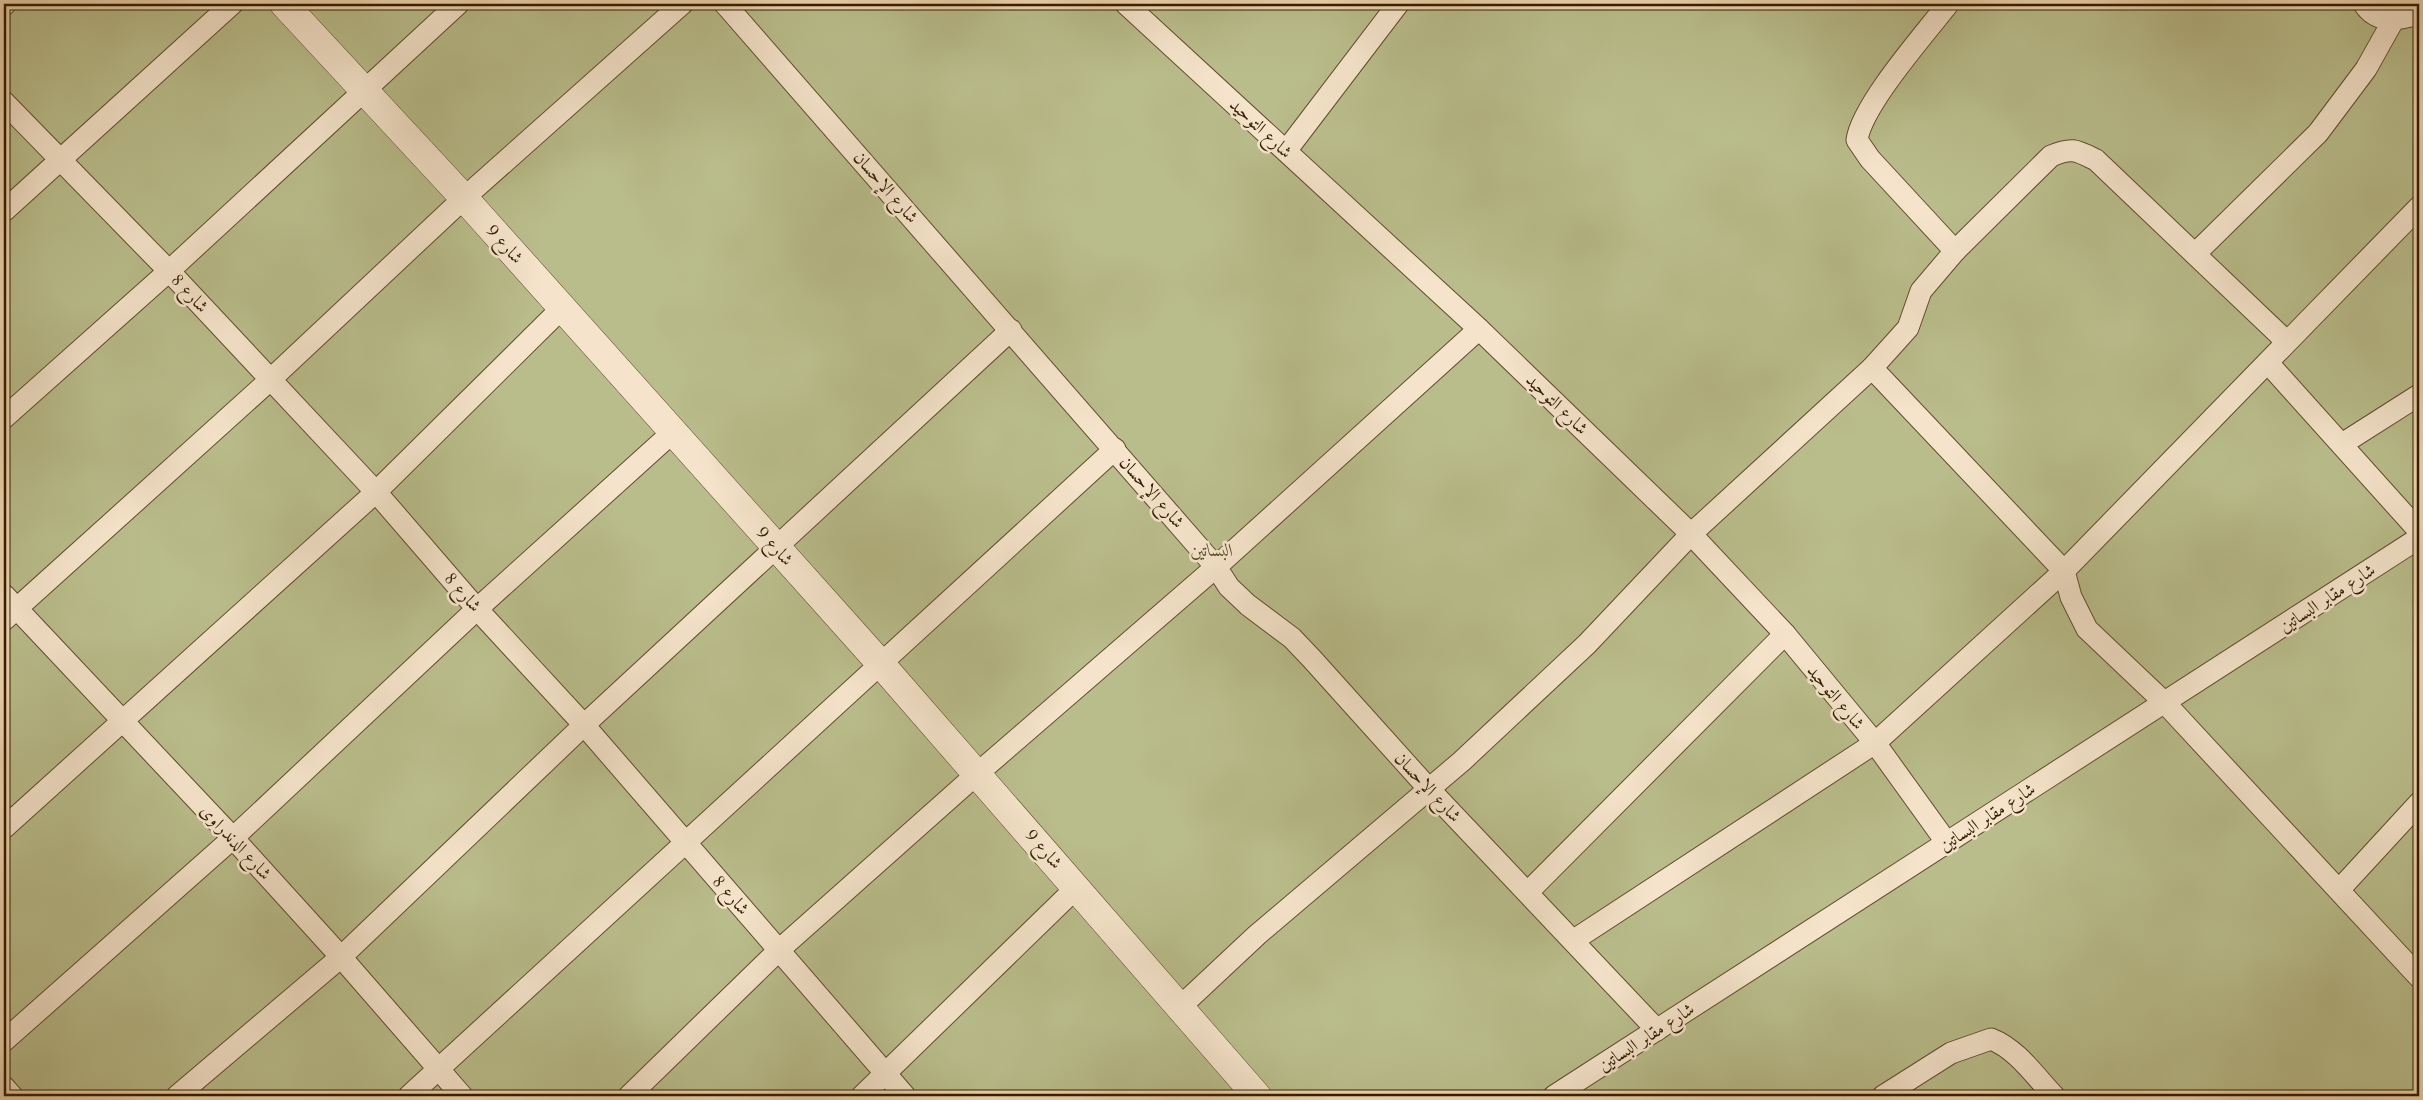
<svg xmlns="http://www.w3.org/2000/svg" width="2423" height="1100" font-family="Cardo,Amiri,serif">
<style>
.green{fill:#b9bd8b;stroke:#766e46}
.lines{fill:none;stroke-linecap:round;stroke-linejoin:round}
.service-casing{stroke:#614c2c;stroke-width:23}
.tertiary-casing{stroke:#614c2c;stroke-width:29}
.service{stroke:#f5e4cb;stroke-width:21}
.tertiary{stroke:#f5e4cb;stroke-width:28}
.labels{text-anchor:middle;stroke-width:5;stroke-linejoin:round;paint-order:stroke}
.street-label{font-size:18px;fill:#321e00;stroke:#f5e4cb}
.park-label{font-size:18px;font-style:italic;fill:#5a4e2a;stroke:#f5e4cb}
</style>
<rect width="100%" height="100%" fill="#efd5af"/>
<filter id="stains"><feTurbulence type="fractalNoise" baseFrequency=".004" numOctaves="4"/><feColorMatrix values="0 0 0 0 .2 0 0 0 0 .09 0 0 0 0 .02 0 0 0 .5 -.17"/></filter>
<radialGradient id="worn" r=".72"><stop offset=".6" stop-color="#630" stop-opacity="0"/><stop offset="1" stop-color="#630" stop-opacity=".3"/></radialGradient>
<!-- green -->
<rect class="green" x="4" y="4" width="2415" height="1092"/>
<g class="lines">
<!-- service casing -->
<g class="service-casing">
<g id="service">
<path d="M725,4L1216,567L1229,587L1248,605L1292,638L1312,659L1428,788L1657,1030"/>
<path d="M1126,4L1479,329L1691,534L1785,634L1875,743L1947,843"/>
<path d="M1948,4C1924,35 1862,105 1857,140L1870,159L1955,251"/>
<path d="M2364,4C2377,24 2398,20 2419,14"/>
<path d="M4,5L5,4"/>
<path d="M4,102L169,271L376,492L477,609L584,725L905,1096"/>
<path d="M1286,151L1398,4"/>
<path d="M2419,207L2064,571L2071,597L2087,629L2165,703L2419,977"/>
<path d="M4,211L232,4"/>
<path d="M2195,254L2318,133L2366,69L2394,19"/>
<path d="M2268,363L2419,531"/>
<path d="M4,418L169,271L458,4"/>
<path d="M2342,444L2419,395"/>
<path d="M4,595L233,838L341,957L462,1096"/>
<path d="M4,620L270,380L464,198L682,4"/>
<path d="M4,828L376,492L562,308"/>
<path d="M2339,890L2419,803"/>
<path d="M1528,892L1785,634"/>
<path d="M1574,940L1875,743L2064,571L1872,368"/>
<path d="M1179,1008L1257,935L1462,761L1587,644L1691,534L1872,368L1908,328L1921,291L1955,251L2051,156C2072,147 2076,150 2096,160L2286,341"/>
<path d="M4,1041L233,838L477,609L673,432"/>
<path d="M4,1087L12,1096"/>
<path d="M177,1096L341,957L584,725L1011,330"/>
<path d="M409,1096L1115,449"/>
<path d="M629,1096L779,950L978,773L1216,567L1479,329"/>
<path d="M862,1096L1077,887"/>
<path d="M1554,1096L2419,538"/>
<path d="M1883,1096L1951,1053L1991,1039C2017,1049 2035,1076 2054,1096"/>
</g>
</g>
<!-- tertiary casing -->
<g class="tertiary-casing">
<path id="tertiary" d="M284,4L464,198L880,663L1257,1096"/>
</g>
<!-- service -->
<use href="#service" class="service"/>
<!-- tertiary -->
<use href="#tertiary" class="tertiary"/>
</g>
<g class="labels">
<!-- street labels -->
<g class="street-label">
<text transform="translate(1261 128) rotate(43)" y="6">شارع التوحيد</text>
<text transform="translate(886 187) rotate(49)" y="6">شارع الإحسان</text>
<text transform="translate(505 244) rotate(48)" y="6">شارع 9</text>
<text transform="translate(190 293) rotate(47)" y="6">شارع 8</text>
<text transform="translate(1557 404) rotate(44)" y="6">شارع التوحيد</text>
<text transform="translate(1152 492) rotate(49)" y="6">شارع الإحسان</text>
<text transform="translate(775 546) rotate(48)" y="6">شارع 9</text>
<text transform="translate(463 592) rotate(49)" y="6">شارع 8</text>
<text transform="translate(2327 598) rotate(-33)" y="6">شارع مقابر البساتين</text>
<text transform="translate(1836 697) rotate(50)" y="6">شارع التوحيد</text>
<text transform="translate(1428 787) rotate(47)" y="6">شارع الإحسان</text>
<text transform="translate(1987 817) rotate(-33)" y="6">شارع مقابر البساتين</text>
<text transform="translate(236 842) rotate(47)" y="6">شارع الدندراوى</text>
<text transform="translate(1044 849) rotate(49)" y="6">شارع 9</text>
<text transform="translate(731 895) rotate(49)" y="6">شارع 8</text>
<text transform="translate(1646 1037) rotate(-33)" y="6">شارع مقابر البساتين</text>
</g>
<!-- park labels -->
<g class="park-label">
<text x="1212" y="556">البساتين</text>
</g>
</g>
<!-- margin -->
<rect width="2423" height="1100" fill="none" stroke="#efd5af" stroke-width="20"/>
<rect x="5" y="5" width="2413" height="1090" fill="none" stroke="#321e00" stroke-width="2.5"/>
<rect x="10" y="10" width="2403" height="1080" fill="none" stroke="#321e00"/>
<rect width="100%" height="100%" filter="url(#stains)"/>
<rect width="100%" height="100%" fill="url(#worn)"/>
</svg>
